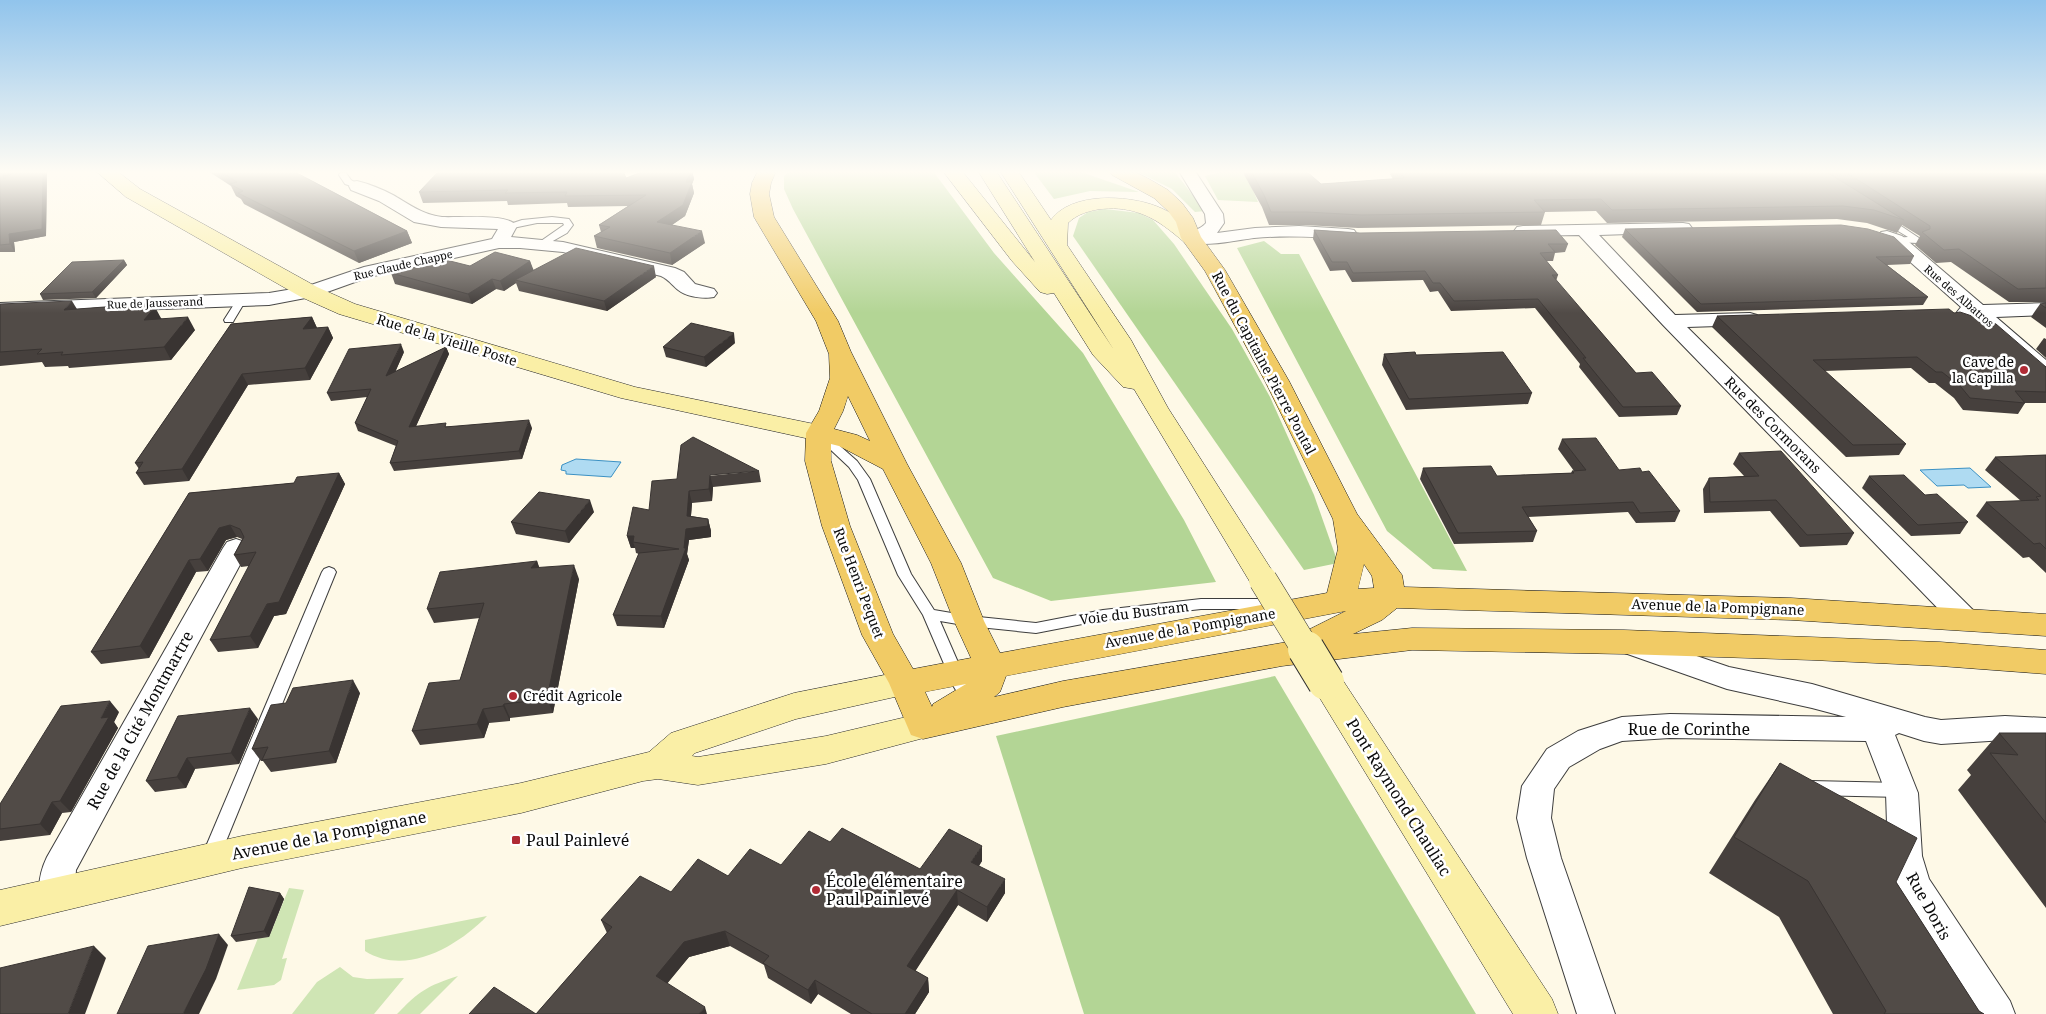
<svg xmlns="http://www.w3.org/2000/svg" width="2046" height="1014" font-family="'Noto Serif',serif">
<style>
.green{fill:#cfe5b4}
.forest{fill:#b3d595}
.water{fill:#afdbf2;stroke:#3b91c4}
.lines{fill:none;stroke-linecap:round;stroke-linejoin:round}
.service-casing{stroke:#3d3d3d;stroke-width:2}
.minor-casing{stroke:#3d3d3d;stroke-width:2}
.secondary-casing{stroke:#2c2c2c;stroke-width:1}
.primary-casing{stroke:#1b1b1b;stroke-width:1}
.service{fill:#fff;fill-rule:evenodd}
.minor{fill:#fff;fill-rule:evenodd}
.secondary{fill:#faefa6;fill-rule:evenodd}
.primary{fill:#f1cb65;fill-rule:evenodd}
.secondary-bridge-far1-casing{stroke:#2c2c2c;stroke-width:29;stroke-linecap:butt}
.secondary-bridge-casing{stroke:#2c2c2c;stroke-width:38;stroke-linecap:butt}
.secondary-bridge-far1{stroke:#faefa6;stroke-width:28}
.secondary-bridge{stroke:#faefa6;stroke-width:36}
.wall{fill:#46403d}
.shaded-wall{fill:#393432}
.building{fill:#514b47;stroke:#393432;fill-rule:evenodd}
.poi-dot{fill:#b02b35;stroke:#fff;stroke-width:2}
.labels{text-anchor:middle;stroke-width:5;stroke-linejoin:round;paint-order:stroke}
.far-street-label{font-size:11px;fill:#0a0a0a;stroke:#fff}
.street-label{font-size:14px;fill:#0a0a0a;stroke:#fff}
.poi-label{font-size:14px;fill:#0a0a0a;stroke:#fff;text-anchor:end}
.near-street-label{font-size:16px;fill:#0a0a0a;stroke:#fff}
.near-poi-label{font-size:16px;fill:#0a0a0a;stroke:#fff;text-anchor:start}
</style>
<rect width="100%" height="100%" fill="#fef9e7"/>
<!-- green -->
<g class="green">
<path d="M289,888L304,890L282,959L287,958L281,980L274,985L237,990L258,938L269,937Z"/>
<path d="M487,916C458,946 406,977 365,951V940Z"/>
<path d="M340,967L353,977L367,979L404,978L374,1014H292L317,982Z"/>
<path d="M458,976L420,1014H397C419,991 427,986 458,976Z"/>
</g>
<!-- forest -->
<g class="forest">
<path d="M790,171H933L994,253L1083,353L1184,520L1216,582L1051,601L993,578L793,209L784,189V176Z"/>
<path d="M1033,171H1078L1139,192L1090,191L1054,199Z"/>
<path d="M1136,171H1174L1205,211L1195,212L1172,189Z"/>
<path d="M1226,171H1271L1246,174L1258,202L1218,200L1205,176Z"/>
<path d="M1105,209L1139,213L1153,220L1174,244L1232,329L1270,397L1314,495L1338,563L1304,570L1073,236L1079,218L1088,212Z"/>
<path d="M1264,241L1281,254H1299L1467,571L1433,569L1387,531L1237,248Z"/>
<path d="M1275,676L1476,1014H1084L996,736Z"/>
</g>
<!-- water -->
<g class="water">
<path d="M576,459L621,462L611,477L566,474V471L561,470L562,465Z"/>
<path d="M1970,468L1991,487L1968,488L1964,485L1937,486L1920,470Z"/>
</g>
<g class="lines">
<!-- service casing -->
<g class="service-casing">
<g id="service">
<path d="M340,173H346L351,180L361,186L357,188L345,184L339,175Z"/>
<path d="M552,217L569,219L573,225L567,233L544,246L539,243L541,241L564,225L563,223H537L508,229L504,226L522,220Z"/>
<path d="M1886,217L1889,218L1922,240L1918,243L1893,242V238L1908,237L1883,222V218Z"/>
<path d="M241,297L246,300L234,320L233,322H225L224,320L238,298Z"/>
<path d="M819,430L823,431L857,461L870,479L911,574L934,610L969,616L1036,623L1103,610L1201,599H1277L1282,601L1284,604L1282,607L1277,609H1201L1103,620L1036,633L969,626L940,621L967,683L979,692L981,696L979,700C970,703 958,695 954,687L923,615L898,575L858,480L849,467L815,435L813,433Z"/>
<path d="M329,567L334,569L336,572L220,856L217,861L211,864L205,861L202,856L322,572L324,569Z"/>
<path d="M1811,781L1901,783L1907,785L1909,790L1907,795L1901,797L1811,795L1805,793L1803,788L1805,783Z"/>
</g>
</g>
<!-- minor casing -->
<g class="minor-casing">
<g id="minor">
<path d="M1179,171H1195L1223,214L1224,223L1217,233L1255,228L1299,226L1348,229L1354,230L1357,234L1354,238L1348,239C1317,237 1286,235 1254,238C1232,241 1208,247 1185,242L1182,238C1188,230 1200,231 1206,223L1205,214Z"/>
<path d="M357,181C369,184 382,189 393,195C409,204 423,215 442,217C458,218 508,213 517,226L511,237L563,242L675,268L684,272L695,284L714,289L717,293L714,297C705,299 689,297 681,292C673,287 670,280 661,276L563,252L520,248H499L369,277L316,296L269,305L0,315V303L269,293L305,287L364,267L492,239L498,229L441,227L414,222L379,201L351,190L349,186L351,182Z"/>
<path d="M1683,223L1689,224L1692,228L1689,232L1599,235L1675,315L1750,313L1757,315L1760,319L1757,323L1750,325L1687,327L1975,612L1979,619L1975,626L1965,629L1955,626L1663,325L1579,235L1523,236L1517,235L1514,231L1517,227L1523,226Z"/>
<path d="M1887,231L1902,236L1983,305L2046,303V315L1996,317L2046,360V377L2038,376L1973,318L1960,316L1957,312L1961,307L1890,244L1881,240L1878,236L1881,232Z"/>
<path d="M236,539L245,542L249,548L76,870L74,896L68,907L56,912L44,907C36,891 39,874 47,857L223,548L227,542Z"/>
<path d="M1629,633L1729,667L1812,684L1925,717L1941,720L2005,716L2046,718V742L2005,740L1941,744L1924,741L1899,733L1895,735L1918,793L1922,856L1929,879L2010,1001L2015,1014H1974L1910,912L1895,883L1888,856L1886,793L1866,741L1670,738L1622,741L1600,749L1569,767L1554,789L1551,818L1561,858L1615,1014H1577L1527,858L1517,818L1522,786L1547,749L1578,731L1622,717L1670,714L1846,717L1812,708L1727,689L1619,651L1615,644L1619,637Z"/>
</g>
</g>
<!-- secondary casing -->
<g class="secondary-casing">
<g id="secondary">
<path d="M96,171H117L140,189L317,287L355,304L635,387L819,425L828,428L832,433L828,438L819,441L621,398L339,314L301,297L126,197Z"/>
<path d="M943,171H962L1035,262L978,171H996L1114,350L1000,171H1018L1051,220C1071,192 1127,195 1156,206C1172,212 1185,223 1198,234L1201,238L1198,242L1191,244L1184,242C1171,231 1158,220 1142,214C1120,205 1085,206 1068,223L1067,245L1131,340L1168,408L1278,580L1273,587L1263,590L1253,587L1134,389L1123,387L1093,355L1054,293L1047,294L1040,292L1012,261Z"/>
<path d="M1326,670L1338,673L1552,999L1558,1014H1513L1310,682L1314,673Z"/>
<path d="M905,671L917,674L921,683L917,692L796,719L695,753L692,756L698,757L826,736L923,713L935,717L940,726L935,735L826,764L698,785L658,779L643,781L521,813L242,868L0,926V890L242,836L521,783L649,752L671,733L794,693Z"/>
</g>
</g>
<!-- primary casing -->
<g class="primary-casing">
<path id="primary" d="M758,171H776L771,183L769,194L774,217L838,321L851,352L907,464L961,563L984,621L1000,653L1327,593L1338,549L1333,519L1265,381L1205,271L1181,238L1176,222L1168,211L1154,198L1112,175L1109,171H1133L1149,179L1168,190L1182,203L1193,218L1201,237L1225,270L1289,381L1357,514L1402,575L1404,587L1791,598L2046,614V636L1791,620L1397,608L1382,620L1353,634L1412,628L1624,630L1940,642L2046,650V674L1940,666L1812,660L1624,654L1412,650L1282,666L1063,707L923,739L911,735L889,683L862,635L822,526L805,461L806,433L819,411L830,378L829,354L816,321L754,217L750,194L752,183ZM848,396L870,441L857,435L834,429L843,411ZM831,444L839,446L883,469L931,563L954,621L971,658L913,669L893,634L850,526L831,461ZM1364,564L1372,576L1374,588L1358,589ZM1346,611L1296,636L1293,641L1063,681L994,697L1000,692L1006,676ZM966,684L933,704L932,707L925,692Z"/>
</g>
<!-- service -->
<use href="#service" class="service"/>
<!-- minor -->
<use href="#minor" class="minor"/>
<!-- secondary -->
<use href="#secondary" class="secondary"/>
<!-- primary -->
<use href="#primary" class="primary"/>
<!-- secondary-bridge-far1 casing -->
<g class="secondary-bridge-far1-casing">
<path id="secondary-bridge-far1" d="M1263,580L1306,650"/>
</g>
<!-- secondary-bridge casing -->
<g class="secondary-bridge-casing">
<path id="secondary-bridge" d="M1306,649L1326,682"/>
</g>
<!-- secondary-bridge-far1 -->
<use href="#secondary-bridge-far1" class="secondary-bridge-far1"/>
<!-- secondary-bridge -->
<use href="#secondary-bridge" class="secondary-bridge"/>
</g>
<!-- wall -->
<g class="wall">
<path d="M0,171H47L46,236L14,242L15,252H0Z"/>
<path d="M208,171H293L407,231L412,243L359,263L244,204L241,199L236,196L231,186Z"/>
<path d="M645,171H692L694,179L692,184L694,193L685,216L672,225L705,243L672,265L597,248L594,236L601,232L599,225L628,206L568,207L567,203L508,205L507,201L423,203L419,192L626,178Z"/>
<path d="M1242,171H1306L1321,184L1393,179L1390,174L1391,171H2046V302H2009L1951,262L1936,263L1915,245L1920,236L1902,225L1897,233L1867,223L1837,219L1607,223L1596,211L1545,212L1541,225L1358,228L1305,225H1269L1262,207Z"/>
<path d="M1625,229L1914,256L1910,264L1887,265L1928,297L1923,305L1697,312L1622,237Z"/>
<path d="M1314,230L1360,233L1568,244L1565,252L1555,253L1553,261H1546L1558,275L1556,281L1636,373L1681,406L1677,415L1619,417L1579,367L1580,364L1535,308L1451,311L1438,291L1430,292L1423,280L1352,282L1345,270L1330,271L1313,239Z"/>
<path d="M124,260L127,265L96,298L43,300L40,294Z"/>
<path d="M530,261L533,271L656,277L607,311L519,291L516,283L504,291L496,289L472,304L395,284L391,273Z"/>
<path d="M2046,303V328L2031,317L2040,304Z"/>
<path d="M0,304L77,309L145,304L148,308L162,319L195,330L171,360L69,368L68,366L45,367L42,362L0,366Z"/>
<path d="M1954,313L2046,367V403H2025L2018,414L1963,410L1954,398L1935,383H1929L1911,368L1824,371L1906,444L1899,455L1846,457L1712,327L1717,316Z"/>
<path d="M312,317L317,328L328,327L333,338L310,380L248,385L189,481L144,485L136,473L139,469L135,463L231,324Z"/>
<path d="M2044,338L2046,339V358L2036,349Z"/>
<path d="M735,343L706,367L666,357L663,347Z"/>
<path d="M446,347L449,354L416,426L532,428L522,459L394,471L390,463L396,446L358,431L355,423L367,397L331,401L327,393L404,352L395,372Z"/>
<path d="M1384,354L1416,355L1532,393L1528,404L1406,410L1382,365Z"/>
<path d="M1562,439L1619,470L1642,472L1680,511L1675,522L1636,523L1628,512L1528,517L1537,531L1533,542L1454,544L1420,479L1423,468L1497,476L1571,473L1572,471H1574L1558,449Z"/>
<path d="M1739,453L1854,533L1847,545L1800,547L1770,511L1704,513L1703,489L1709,478L1744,476L1733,464Z"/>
<path d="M2046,455V573L2029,557L2023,558L1976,516L1986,502L2021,501L1985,470L1995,457Z"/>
<path d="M759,471L761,482L713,487L712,501L692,503L691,516L708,519L711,531V537L689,540L687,554L689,560L664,628L617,626L613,615L639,554L636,553L635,548H631L627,536L649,510L677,479Z"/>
<path d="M339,473L345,484L286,614L274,616L258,648L218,652L210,640L249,566L241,567L234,555L242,539L237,537L226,540L208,571L196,572L149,658L101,664L91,652L189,493L294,483Z"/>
<path d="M1869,476L1925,495L1968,522L1960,534L1911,536L1862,488Z"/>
<path d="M594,512L569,543L516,534L511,522Z"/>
<path d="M537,561L539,568L579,579L553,713L510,718V721L489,723L484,738L420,745L412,731L460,680L480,618L434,623L427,609Z"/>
<path d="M360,693L336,763L271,772L263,761H261L252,749L286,703Z"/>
<path d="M119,712L114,722L118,728L71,812L62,813L50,835L0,841V804Z"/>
<path d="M178,716L258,719L239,764L195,769L186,788L155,792L146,781Z"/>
<path d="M1999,733H2046V908L1958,790L1971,775L1967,770Z"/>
<path d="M1780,763L1896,882L1979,1011L1984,1014H1833L1779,917L1709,873L1755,800Z"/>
<path d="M830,842L920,869L982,861L979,866L1005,893L987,922L958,905L915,971L928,978L929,992L915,1014H851L818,994L811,1004L768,978L764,965L730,946L689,957L667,983L536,1014L607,933L601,920L671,892L728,876L781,865Z"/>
<path d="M280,893L284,899L269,937L236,942L231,936Z"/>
</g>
<!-- shaded-wall -->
<g class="shaded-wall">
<path d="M43,171H47L46,236L14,242L15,252L10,244L9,234Z"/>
<path d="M691,171H692L694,179L692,184L694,193L685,216L660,233L657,222L686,182Z"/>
<path d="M407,231L412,243L359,263L354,251Z"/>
<path d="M702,231L705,243L672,265L670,253Z"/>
<path d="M124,260L127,265L96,298L92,292Z"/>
<path d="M530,261L534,271L515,280L516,283L504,291L500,281Z"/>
<path d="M654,266L656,277L607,311L604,301Z"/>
<path d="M492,279L496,289L472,304L468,294Z"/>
<path d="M72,301L80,314L64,310Z"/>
<path d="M145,304L150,313L155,307L162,320H144L142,308Z"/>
<path d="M188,317L195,330L171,360L164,347Z"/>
<path d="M312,317L317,328L303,329Z"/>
<path d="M328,327L333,338L310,380L305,368Z"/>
<path d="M734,333L735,343L706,367L704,357Z"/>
<path d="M401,344L404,352L390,384L386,376Z"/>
<path d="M446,347L449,354L412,435L409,427Z"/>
<path d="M242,374L248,385L189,481L182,469Z"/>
<path d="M529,420L532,428L522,459L519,451Z"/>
<path d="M339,473L345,484L286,614L274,616L258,648L250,636Z"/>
<path d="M710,475L713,487L712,501L709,489Z"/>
<path d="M689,491L692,503L690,527L687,516Z"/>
<path d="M590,500L594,512L569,543L565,531Z"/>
<path d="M708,519L711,531V537L689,540L687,554L689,560L664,628L661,616L686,529Z"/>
<path d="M230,525L237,537L226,540L208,571L200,559L219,528Z"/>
<path d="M627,536H634L633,542L635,548H631Z"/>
<path d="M189,560L196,572L149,658L140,646Z"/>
<path d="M537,561L542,575L531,568Z"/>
<path d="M574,565L579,579L553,713L547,699Z"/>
<path d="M353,680L360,693L336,763L329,751Z"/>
<path d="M110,701L119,712L114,722L118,728L71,812L60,801L101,718Z"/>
<path d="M504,704L510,718V721L503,706Z"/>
<path d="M250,708L258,719L239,764L231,753Z"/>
<path d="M483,709L489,723L484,738L477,724Z"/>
<path d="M187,758L195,769L186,788L177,777Z"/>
<path d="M52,802L62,813L50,835L40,824Z"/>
<path d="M982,846V861L971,877V862Z"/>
<path d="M1005,879V893L987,922V907Z"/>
<path d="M957,890L958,905L909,981L907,966Z"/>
<path d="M280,893L284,899L269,937L264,931Z"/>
<path d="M725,931L730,946L689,957L662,990L656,976L684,942Z"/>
<path d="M219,934L228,945L216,979L199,1014H183Z"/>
<path d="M94,946L106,958L85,1014H68Z"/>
<path d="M928,978L929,992L915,1014H905Z"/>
<path d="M815,980L818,994L811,1004L808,990Z"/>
<path d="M705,1007L707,1014H699Z"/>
</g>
<!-- building -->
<g class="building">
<path d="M0,171H43L42,229L9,234L10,244L0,245ZM12,174L4,179L3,176Z"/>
<path d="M220,171H293L407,231L354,251L238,193L243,191L230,184L237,182Z"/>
<path d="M439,171H623L626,178L645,171H691L686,182H692L683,205L657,222L702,231L670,253L594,236L610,227L599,225L646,195L565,196L567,192L505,193L508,190L419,192Z"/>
<path d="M1251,171H1306L1321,184L1404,178L1400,171H1825L1904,220L1874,210L1843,206L1612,210L1601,199L1534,200L1545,212L1361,215L1307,212H1271L1264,195Z"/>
<path d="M1844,171H2037L2046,176V288L2018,289L1959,249L1944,250L1922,232L1930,229V226Z"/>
<path d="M1841,225L1868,229L1894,237L1914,256L1876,257L1928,297L1701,304L1625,229Z"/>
<path d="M1314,230L1360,233L1556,230L1568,244H1548L1555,252L1540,253L1558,275H1552L1636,373L1652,372L1681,406L1623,407L1583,358H1586L1538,299L1454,301L1440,283H1433L1425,271L1353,273L1347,262H1332Z"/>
<path d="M576,248L654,266L604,301L515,280Z"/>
<path d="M495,252L530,261L500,281L492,279L468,294L391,273L446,260L470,266Z"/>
<path d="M124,260L92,292L40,294L72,262Z"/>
<path d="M72,301L64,310L145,304L142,308L155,307L144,320L188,317L164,347L61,355L63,352L37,354L42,349L0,352V304Z"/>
<path d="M2046,303V308L2040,304Z"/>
<path d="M1949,309L1954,313L1960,312L1996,324L2046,367V392L2015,391L2025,403L1970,398L1961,387L1942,372H1936L1917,357L1813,360L1906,444L1853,445L1717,316Z"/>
<path d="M312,317L303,329L328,327L305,368L242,374L182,469L136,473L143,462L135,463L231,324Z"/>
<path d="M691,323L734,333L704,357L663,347Z"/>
<path d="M401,344L386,376L446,347L409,427L446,423L445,427L529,420L519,451L390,463L398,441L355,423L371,389L327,393L349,349Z"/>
<path d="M1415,352L1416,355L1503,352L1532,393L1409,399L1384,354Z"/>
<path d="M693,437L759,471L710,475L709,489L689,491L687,516L708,519V526L686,529L684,548H686L661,616L613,615L639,553L679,549L633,542L634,536H627L633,507L649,510L652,481L677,479L681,445Z"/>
<path d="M1596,438L1619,470L1640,468L1642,472L1649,471L1680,511L1640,513L1633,502L1522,507L1537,531L1458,533L1423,468L1491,466L1497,476L1574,473L1572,471L1586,470L1562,439Z"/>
<path d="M1781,451L1854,533L1807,535L1776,500L1710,502L1709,478L1759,476L1739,453Z"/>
<path d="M2046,455V549L2040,543L2034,544L1986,502L2039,500L2036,497L2041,496L1995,457Z"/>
<path d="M339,473L279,602L267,604L250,636L210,640L256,552L234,555L244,537L240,529L230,525L219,528L200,559L189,560L140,646L91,652L189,493L294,483L297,477Z"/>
<path d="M1904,475L1925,495L1937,494L1968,522L1918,525L1869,476Z"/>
<path d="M539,492L590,500L565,531L511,522Z"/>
<path d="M537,561L531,568L574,565L547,699L504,704L503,706L483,709L477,724L412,731L429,683L460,680L484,603L427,609L440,572Z"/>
<path d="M353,680L329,751L262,760L268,747L252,749L271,705L286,703L293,688Z"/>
<path d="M110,701L101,718L109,717L60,801L52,802L40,824L0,829V804L61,706Z"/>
<path d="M250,708L231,753L187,758L177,777L146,781L178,716Z"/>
<path d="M1999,733H2046V823L1990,753L2018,755Z"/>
<path d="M1780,763L1917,838L1896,882L1979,1011L1984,1014H1884L1886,1011L1808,881L1734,837Z"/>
<path d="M842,828L920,869L949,829L982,846L971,862L1005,879L987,907L957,890L907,966L928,978L905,1014H872L815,980L808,990L763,963L769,956L725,931L684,942L656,976L705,1007L699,1014H469L494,987L536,1014L612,927L601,920L640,876L671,892L698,859L728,876L750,849L781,865L809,831L830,842Z"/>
<path d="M249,887L280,893L264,931L231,936Z"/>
<path d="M219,934L206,969L183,1014H117L148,946Z"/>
<path d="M94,946L68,1014H0V968Z"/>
</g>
<!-- sky -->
<linearGradient id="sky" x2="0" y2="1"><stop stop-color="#91c4ec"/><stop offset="0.55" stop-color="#fffcf4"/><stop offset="1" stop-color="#fffcf4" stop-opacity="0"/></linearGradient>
<rect width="2046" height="313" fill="url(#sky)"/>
<!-- markers -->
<g class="poi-dot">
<circle cx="2024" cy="370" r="5"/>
<circle cx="513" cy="696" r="5"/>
<rect x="511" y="835" width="10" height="10" rx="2.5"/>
<circle cx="816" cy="890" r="5"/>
</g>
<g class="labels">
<!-- far-street labels -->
<g class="far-street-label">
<text transform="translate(403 265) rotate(-13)" y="4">Rue Claude Chappe</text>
<text transform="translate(1959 296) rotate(41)" y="4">Rue des Albatros</text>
<text transform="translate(155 303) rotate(-2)" y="4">Rue de Jausserand</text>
</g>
<!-- street labels -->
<g class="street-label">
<text transform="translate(447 340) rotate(17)" y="5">Rue de la Vieille Poste</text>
<text transform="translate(1264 363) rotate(62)" y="5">Rue du Capitaine Pierre Pontal</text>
<text transform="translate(1773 425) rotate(45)" y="5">Rue des Cormorans</text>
<text transform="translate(859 583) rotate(69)" y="5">Rue Henri Pequet</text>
<text transform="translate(1718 607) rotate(2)" y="5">Avenue de la Pompignane</text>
<text transform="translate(1134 613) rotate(-7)" y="5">Voie du Bustram</text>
<text transform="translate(1190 628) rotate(-10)" y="5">Avenue de la Pompignane</text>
</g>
<!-- poi labels -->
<g class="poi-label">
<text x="2014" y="367">Cave de<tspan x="2014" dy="16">la Capilla</tspan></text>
<text x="523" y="701" text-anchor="start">Crédit Agricole</text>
</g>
<!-- near-street labels -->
<g class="near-street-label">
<text transform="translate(140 720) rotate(-61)" y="6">Rue de la Cité Montmartre</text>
<text x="1689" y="735">Rue de Corinthe</text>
<text transform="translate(1399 797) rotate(58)" y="6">Pont Raymond Chauliac</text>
<text transform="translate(329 835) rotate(-11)" y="6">Avenue de la Pompignane</text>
<text transform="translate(1929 906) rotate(61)" y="6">Rue Doris</text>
</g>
<!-- near-poi labels -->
<g class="near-poi-label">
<text x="526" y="846">Paul Painlevé</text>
<text x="826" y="887">École élémentaire<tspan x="826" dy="18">Paul Painlevé</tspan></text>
</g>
</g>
</svg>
